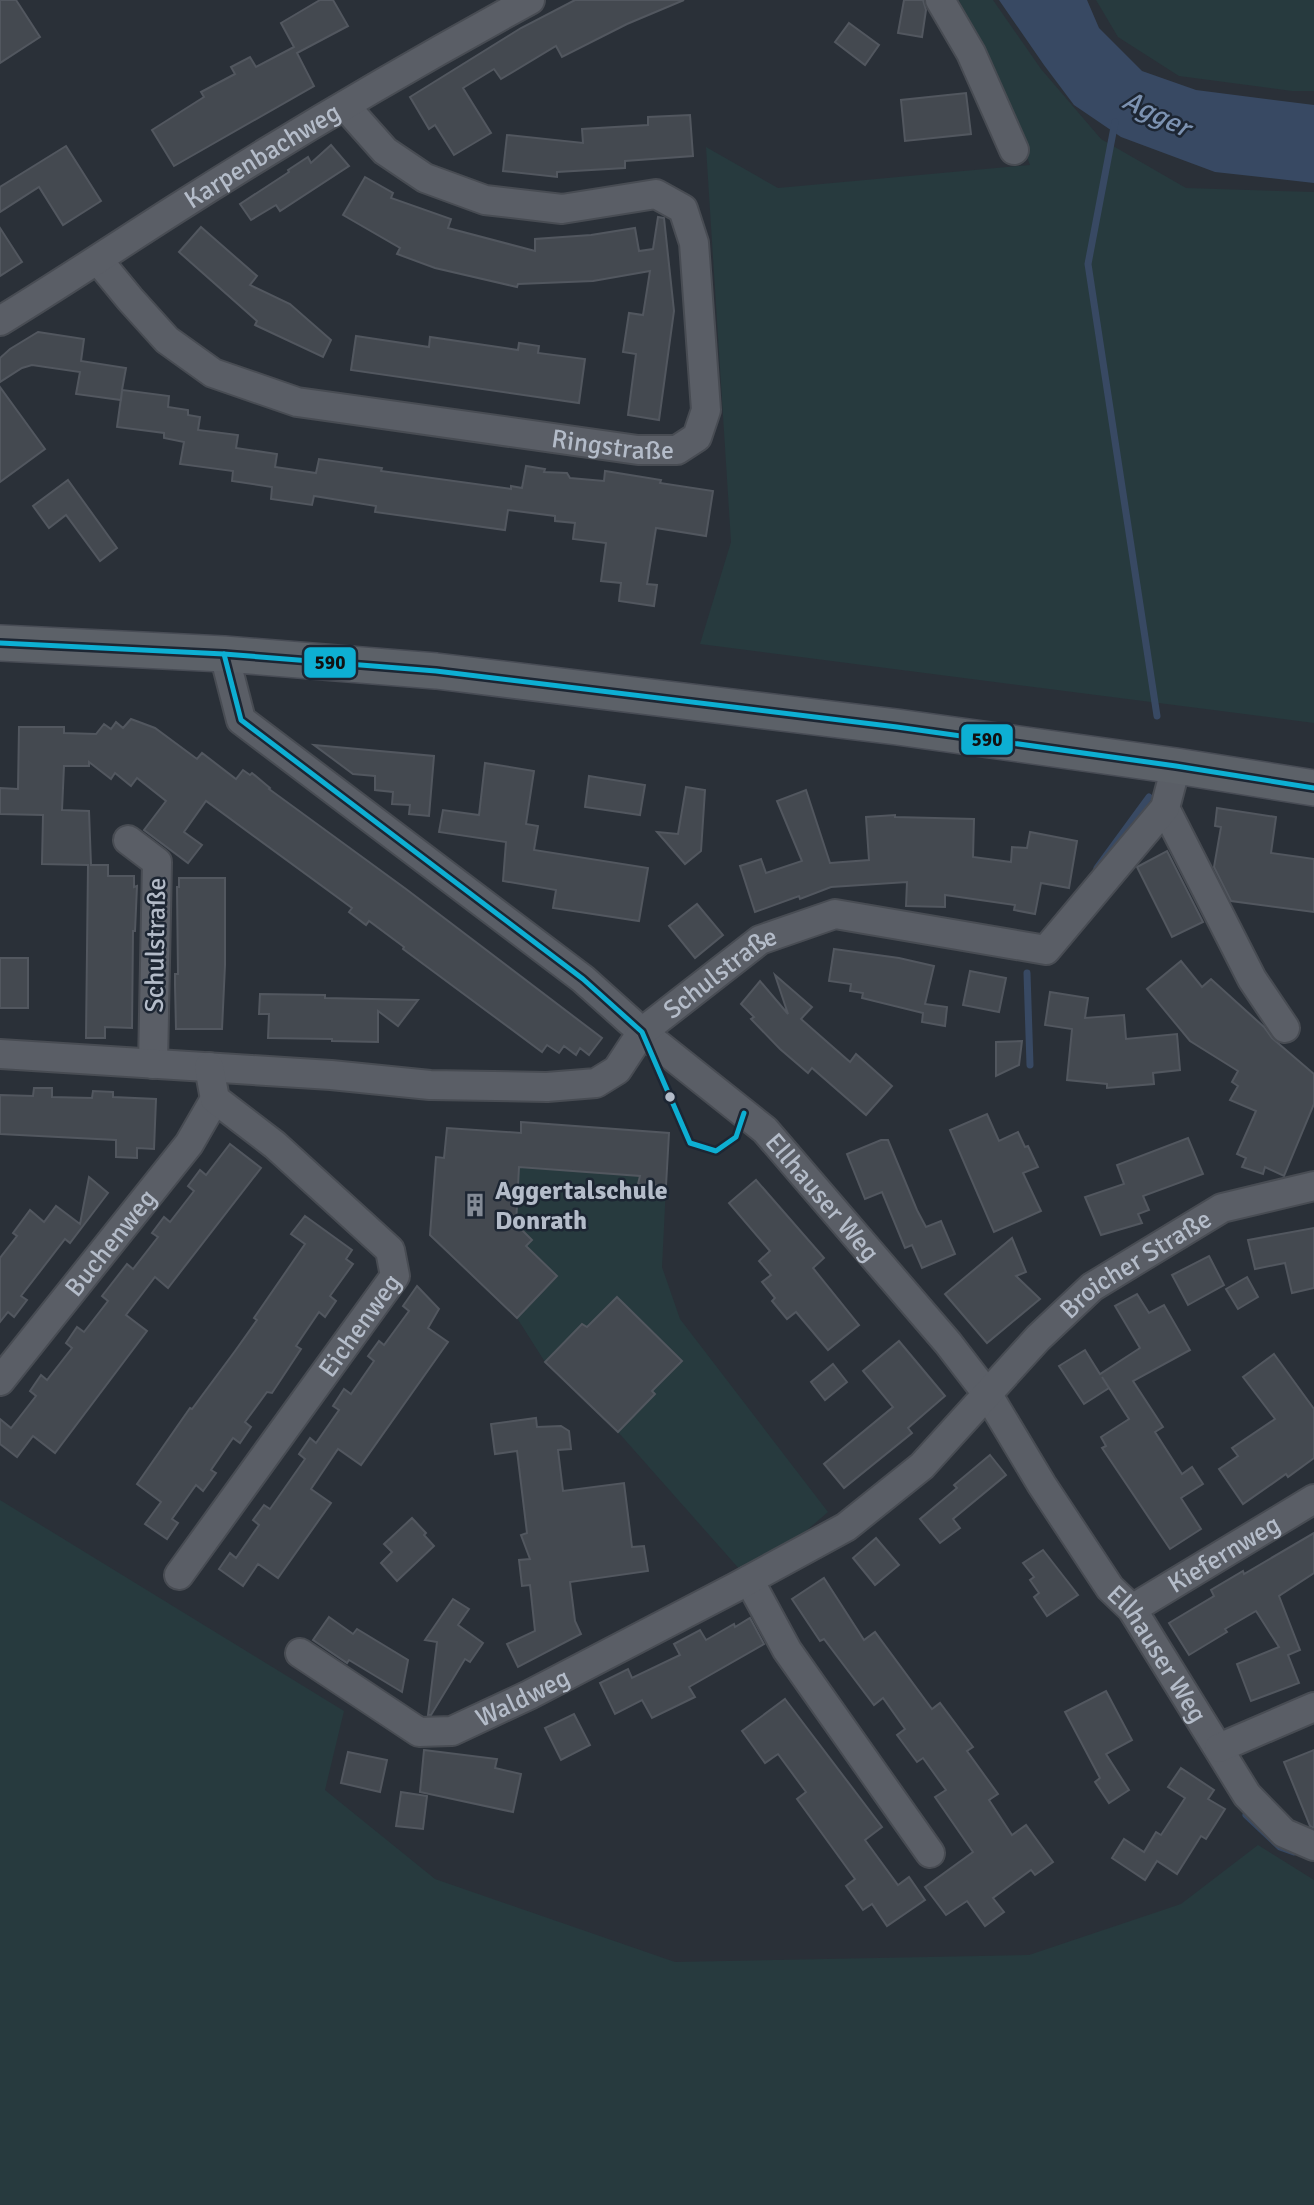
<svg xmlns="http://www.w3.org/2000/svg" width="1314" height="2205" font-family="Signika,sans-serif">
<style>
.green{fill:#273a3e}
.water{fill:#384963}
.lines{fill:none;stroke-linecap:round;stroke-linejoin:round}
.stream{stroke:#384963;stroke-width:7}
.building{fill:#444950;stroke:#52575f;stroke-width:2}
.minor-casing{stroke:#484c53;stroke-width:32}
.major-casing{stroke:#484c55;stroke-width:38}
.minor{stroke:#5a5e66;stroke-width:28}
.major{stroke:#5c6168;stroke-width:35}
.bus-1-casing{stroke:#1d2633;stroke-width:10}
.bus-1{stroke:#0dafd3;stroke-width:5}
.bus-dot{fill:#b4bcc9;stroke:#1d2633;stroke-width:2.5}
.labels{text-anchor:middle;stroke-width:5;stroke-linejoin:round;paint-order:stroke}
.street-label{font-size:26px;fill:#b4bcc9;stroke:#1d2633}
.poi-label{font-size:26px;font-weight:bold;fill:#b4bcc9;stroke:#1d2633;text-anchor:start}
.water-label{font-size:28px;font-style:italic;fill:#7c92b1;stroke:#1d2633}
.line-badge{stroke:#1d2633;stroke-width:2.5}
.pale-badge-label{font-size:19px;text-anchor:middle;font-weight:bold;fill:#111}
</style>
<rect width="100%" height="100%" fill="#2a3038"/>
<!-- green -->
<g class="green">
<path d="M959,0H993L1041,69L1101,139L1186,188L1314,192V723L700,644L731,542L706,147L778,188L1030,165L1000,87Z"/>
<path d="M1096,0H1314V91H1292L1179,76L1118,37Z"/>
<path d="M519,1167L640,1176L639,1184L666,1186L662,1267L680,1319L828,1512L749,1580L618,1432L654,1395L652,1391L682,1360L617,1297L587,1327L582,1324L545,1362L517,1318L557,1276L526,1246L531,1239L516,1224Z"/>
<path d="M0,1500L344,1711L325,1790L435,1879L675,1962L1029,1955L1181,1904L1258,1845L1314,1880V2205H0Z"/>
</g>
<!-- water -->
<path class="water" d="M999,0H1087L1099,28L1142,71L1196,90L1314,105V183L1215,172L1121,137L1074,105L1044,65Z"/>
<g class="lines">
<!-- stream -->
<g class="stream">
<path d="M1115,122L1088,264L1157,716"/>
<path d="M1097,868L1149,797"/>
<path d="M1027,973L1030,1065"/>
<path d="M1246,1815L1280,1847L1294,1852"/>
</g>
</g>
<!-- building -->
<g class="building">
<path d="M0,0H16L40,37L0,63Z"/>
<path d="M320,0H333L348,26L297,53L314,86L174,166L152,130L204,97L201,92L235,74L231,67L250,57L256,67L294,47L281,23Z"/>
<path d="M575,0H684L627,24L562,57L556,46L501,79L494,69L463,88L491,133L454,155L435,125L429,129L410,97L521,28Z"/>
<path d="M904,0H923L926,10L922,37L898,33Z"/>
<path d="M849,23L879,45L865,65L835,42Z"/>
<path d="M966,93L971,134L905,141L901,100Z"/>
<path d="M690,115L693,156L625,161V168L557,172V177L503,171L507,135L583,143L582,129L648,125V117Z"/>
<path d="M331,145L349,166L280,211L276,205L251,220L240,204L289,172L288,170L308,157L311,163Z"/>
<path d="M66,146L101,201L63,225L39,187L0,212V187Z"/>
<path d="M365,177L393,193L391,198L451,219L448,228L535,251V239L591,235L635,228L639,251L653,249L658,217L664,218L674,311L659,420L628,415L636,354L623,352L629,313L643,315L650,271L593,281L518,284L517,287L435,268L397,254L400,248L343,215Z"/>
<path d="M201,227L257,276L250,285L290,304L331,340L323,357L255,325L257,321L179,252Z"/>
<path d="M0,228L22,262L0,276Z"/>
<path d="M38,332L84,339L81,361L126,368L122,390L169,396L168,407L188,410V415L200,417L198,430L238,435L236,448L277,454L275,467L316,473L319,459L382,468L381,471L511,489V486L522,488L526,466L545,469L544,472L567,473L570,478L604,481L605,471L661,480L660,483L713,491L706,536L656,528L647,584L657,585L654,606L619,601L621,583L601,581L606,543L573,539L575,523L555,521V516L508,510L505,530L375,512L376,506L314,496L312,505L271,499L272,487L232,481L233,471L180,464L184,442L164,438V433L117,427L122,391L121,400L76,394L80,372L32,365L22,368L0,382V358L10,349Z"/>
<path d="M356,336L429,347L430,337L518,350L519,343L539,346L538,353L585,359L579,403L351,370Z"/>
<path d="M0,387L45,449L0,482Z"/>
<path d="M68,480L117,548L100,561L66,515L49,528L33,506Z"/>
<path d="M131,719L155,728L197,759L202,753L236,779L243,770L250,775L252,773L270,788L269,789L406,889L602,1038L589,1055L580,1048L576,1055L564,1046L559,1053L547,1045L542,1052L403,949L404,947L369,921L366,925L349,912L352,908L206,801L184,832L202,845L188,863L144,830L166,801L137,778L131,786L115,773L111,779L89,762V766H64L62,810L89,811L91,865H108V876H134V887L137,886L135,931H133L132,1028L105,1027V1038H86L88,865L42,864L43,815L0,814V788L18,789L19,727H64V733L96,734L104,724L111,729L116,722L123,728Z"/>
<path d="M314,745L434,756L429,816L409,814L410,805L392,804L393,792L375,790V776L353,774Z"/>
<path d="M485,763L534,771L526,824L538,826L534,850L648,868L639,921L553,908L556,890L503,881L506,842L439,832L443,810L479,815Z"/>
<path d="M589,776L645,785L640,815L585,807Z"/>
<path d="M686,787L705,790L701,851L685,864L657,832L678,834Z"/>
<path d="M806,790L830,863L869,860L866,817L895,815V817L974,819L973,857L1011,862L1012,847L1027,848L1030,832L1077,841L1069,888L1041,883L1035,914L1014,910L1015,905L945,895V907L906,906L907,882L831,887L800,899L799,896L755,912L740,866L761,859L766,873L802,861L777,801Z"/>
<path d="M1217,808L1276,817L1271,853L1314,859V912L1231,901L1214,867L1221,827L1215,826Z"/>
<path d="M1167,851L1203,922L1172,937L1137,867Z"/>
<path d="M179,878H225V965L222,1029H176L175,985V974H178L177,887H179Z"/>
<path d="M697,904L723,935L695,958L669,926Z"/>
<path d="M834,949L899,958L934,966L925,1004L947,1007L945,1026L922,1022L923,1013L862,998L863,993L850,991L851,984L829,981Z"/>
<rect x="0" y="958" width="28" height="50"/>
<path d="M1181,961L1202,987L1211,979L1264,1027L1272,1038L1314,1074V1104L1284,1176L1265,1167L1263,1174L1242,1167L1246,1158L1237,1154L1256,1111L1230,1100L1238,1086L1232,1082L1238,1071L1190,1041L1147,989Z"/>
<path d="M970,971L1006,978L999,1012L963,1005Z"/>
<path d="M775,975L812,1007L801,1019L850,1062L856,1054L892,1086L866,1115L812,1068L808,1073L780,1049L751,1019L754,1017L741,1004L760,981L788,1014Z"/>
<path d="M1050,992L1088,998L1085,1018L1124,1015L1126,1039L1177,1034L1180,1070L1153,1073L1154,1084L1107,1088V1084L1067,1080L1072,1029L1045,1025Z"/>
<path d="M260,994L325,995V998L418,1000L398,1026L378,1011V1042L332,1041V1039L268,1038L269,1014H259Z"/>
<path d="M1022,1041L1019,1065L996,1076V1042Z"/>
<path d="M34,1088H52V1097L92,1098L93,1091L113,1092V1097L156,1099L154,1149L137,1148V1158L116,1157V1140L0,1134V1095L33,1096Z"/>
<path d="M987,1114L999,1141L1018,1132L1025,1147L1028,1146L1038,1167L1023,1173L1041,1211L994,1232L950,1130Z"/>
<path d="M521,1122L669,1133L666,1186L638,1184L640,1176L519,1167L516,1224L532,1240L526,1246L557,1276L517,1318L430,1235L436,1157L444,1158L447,1128L521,1133Z"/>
<path d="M1188,1138L1203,1174L1143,1196L1149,1210L1138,1214L1142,1223L1101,1235L1085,1197L1124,1184L1117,1165Z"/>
<path d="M881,1140H888L917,1210L926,1227L941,1221L955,1254L922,1268L912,1245L905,1248L882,1192L865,1199L847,1154Z"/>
<path d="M230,1144L261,1168L168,1288L155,1277L126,1315L147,1331L55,1453L33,1436L17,1457L0,1444V1419L11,1428L36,1396L30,1391L41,1375L47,1380L72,1348L66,1343L77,1327L84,1332L108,1301L102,1296L127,1264L133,1269L158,1237L152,1233L164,1217L170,1222L194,1191L188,1186L200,1170L206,1175Z"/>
<path d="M89,1177L108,1193L70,1243L65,1239L21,1296L27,1300L14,1317L8,1312L0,1322V1258L17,1236L13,1233L30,1210L44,1222L56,1206L80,1224Z"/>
<path d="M756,1180L824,1258L813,1268L859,1325L828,1350L796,1312L787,1319L772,1301L775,1298L762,1282L771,1275L759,1261L770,1251L729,1203Z"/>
<path d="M305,1216L352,1250L346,1259L353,1264L330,1296L336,1301L325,1317L319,1312L296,1346L301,1349L272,1393L267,1392L245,1422L251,1427L240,1443L233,1438L211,1470L216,1473L203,1491L196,1485L172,1519L178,1523L167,1539L145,1524L161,1502L137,1484L190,1408L192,1409L235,1351L257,1320L254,1318L305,1244L291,1234Z"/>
<path d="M1314,1228V1288L1292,1293L1285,1263L1255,1269L1248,1240Z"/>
<path d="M1012,1238L1026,1272L1016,1276L1040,1299L987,1343L945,1294Z"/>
<path d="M1209,1256L1224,1285L1188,1305L1172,1275Z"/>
<path d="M1247,1277L1258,1297L1238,1309L1226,1289Z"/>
<path d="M417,1286L439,1309L428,1328L448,1342L361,1465L338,1449L311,1489L331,1503L278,1578L258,1564L243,1586L219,1569L230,1553L236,1558L259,1525L253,1520L264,1505L270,1509L305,1459L299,1454L310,1438L316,1443L339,1410L333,1406L344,1389L351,1394L374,1361L368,1356L379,1341L384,1345L409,1311L403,1306Z"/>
<path d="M1137,1294L1149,1313L1164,1305L1190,1350L1133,1381L1163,1427L1155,1432L1182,1474L1192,1467L1203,1484L1181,1498L1201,1529L1170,1549L1102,1448L1106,1446L1101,1437L1129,1419L1102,1377L1109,1388L1084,1404L1059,1366L1085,1350L1100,1374L1140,1348L1115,1306Z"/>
<path d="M617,1297L682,1361L652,1391L655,1394L618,1432L545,1362L582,1324L587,1327Z"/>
<path d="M899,1341L945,1396L908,1428L912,1433L844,1488L824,1464L893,1407L863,1371Z"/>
<path d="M1274,1354L1314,1409V1458L1288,1477L1286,1474L1243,1504L1219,1469L1238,1456L1232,1448L1275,1419L1243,1377Z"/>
<path d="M833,1364L847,1382L825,1400L811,1382Z"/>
<path d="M536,1418L537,1427L561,1426L569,1431L571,1449L558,1450L563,1491L624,1483L632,1547L644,1546L648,1571L570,1582L575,1621L581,1634L518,1667L507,1644L535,1631L530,1585L522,1586L519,1560L530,1559L521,1535L527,1533L517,1451L495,1454L491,1424Z"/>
<path d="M990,1455L1006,1475L953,1519L960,1528L940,1543L920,1519L957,1488L954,1485Z"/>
<path d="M412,1518L426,1533L424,1535L434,1546L397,1581L381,1563L392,1552L384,1544Z"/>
<path d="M1314,1533V1573L1279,1596L1300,1650L1288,1655L1299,1683L1251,1701L1237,1664L1279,1647L1256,1611L1225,1629L1227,1632L1189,1655L1169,1623L1214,1596L1211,1590L1243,1571L1244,1574Z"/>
<path d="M876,1538L899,1565L875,1585L853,1558Z"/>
<path d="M1043,1550L1078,1595L1047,1616L1034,1597L1039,1593L1030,1580L1034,1577L1023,1563Z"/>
<path d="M824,1578L864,1640L875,1632L932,1709L940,1703L973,1747L967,1751L998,1794L989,1800L1012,1835L1026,1825L1053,1862L1035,1875L1031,1870L993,1898L1004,1912L985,1926L967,1901L946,1915L925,1887L973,1852L935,1797L946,1790L923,1758L917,1762L897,1735L905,1729L883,1698L874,1705L824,1639L820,1641L792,1599Z"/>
<path d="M453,1599L469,1609L458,1625L483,1643L470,1662L465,1659L431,1715H428L437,1642L425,1640Z"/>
<path d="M329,1617L353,1634L357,1629L408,1660L402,1692L349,1660L347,1663L313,1640Z"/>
<path d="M750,1618L764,1644L689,1687L695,1697L652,1718L642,1700L615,1714L600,1683L628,1669L632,1678L680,1655L674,1644L700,1630L706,1640L734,1624L735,1627Z"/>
<path d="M1106,1691L1132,1740L1106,1754L1129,1790L1109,1803L1095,1782L1100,1778L1065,1712Z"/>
<path d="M785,1699L882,1827L865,1840L898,1885L909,1877L925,1900L887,1926L872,1904L863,1910L846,1886L855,1879L797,1799L806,1792L778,1754L765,1763L742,1731Z"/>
<path d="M574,1714L590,1745L561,1760L545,1728Z"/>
<path d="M424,1750L497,1759L495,1768L521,1774L513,1812L420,1792Z"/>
<path d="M1314,1750V1828L1310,1826L1284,1762Z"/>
<path d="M348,1752L387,1760L380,1792L341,1783Z"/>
<path d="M1181,1768L1214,1790L1208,1799L1225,1809L1206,1839L1201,1836L1177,1874L1157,1861L1145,1880L1112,1858L1124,1839L1144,1852L1156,1832L1161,1835L1185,1798L1168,1787Z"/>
<path d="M401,1792L427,1796L423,1829L396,1826Z"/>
</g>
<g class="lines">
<!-- minor casing -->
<g class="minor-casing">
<g id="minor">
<path d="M940,0L971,53L1014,150"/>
<path id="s1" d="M98,260L130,299L167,340L213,373L297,402L638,450H677L697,437L706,410L694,243L683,209L656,194L562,209L485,200L425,178L385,151L345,106"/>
<path id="s2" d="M0,321C59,285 116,247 174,210C290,136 409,66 530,0"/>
<path id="s3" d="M224,654L241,720L583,979L642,1032L765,1130L948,1343L988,1395L1042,1485L1110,1588L1132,1609L1247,1795L1284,1833L1314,1846"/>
<path d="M1165,808L1252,979L1285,1028"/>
<path d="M128,840L157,862L153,1064"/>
<path id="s4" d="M0,1054L331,1075L430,1085L547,1087L596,1083L617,1070L642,1032L760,940L835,914L1046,950L1165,808L1176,766"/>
<path id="s5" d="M0,1381L189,1144L215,1099"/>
<path id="s6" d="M179,1575L395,1276L390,1250L275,1145L215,1099L209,1067"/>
<path d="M749,1580L787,1650L930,1853"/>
<path id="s7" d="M1132,1609L1314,1499"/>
<path id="s8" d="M300,1653L419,1732L452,1731L529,1695L736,1587L846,1527L922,1466L1038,1338L1092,1287L1222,1208L1314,1186"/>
<path d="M1219,1748L1314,1707"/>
</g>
</g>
<!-- major casing -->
<g class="major-casing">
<path id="major" d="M0,643L224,654L436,671L897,727L1176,766L1314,788"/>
</g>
<!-- minor -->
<use href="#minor" class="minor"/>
<!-- major -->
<use href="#major" class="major"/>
<!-- bus-1 casing -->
<g class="bus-1-casing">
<g id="bus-1">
<path d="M0,643L224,654L436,671L897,727L1176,766L1314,788"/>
<path d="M224,654L241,720L583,979L642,1032L690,1143L716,1151L736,1137L744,1113"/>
</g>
</g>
<!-- bus-1 -->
<use href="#bus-1" class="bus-1"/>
</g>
<!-- icons -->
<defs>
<g id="building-bare" transform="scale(1.89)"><path d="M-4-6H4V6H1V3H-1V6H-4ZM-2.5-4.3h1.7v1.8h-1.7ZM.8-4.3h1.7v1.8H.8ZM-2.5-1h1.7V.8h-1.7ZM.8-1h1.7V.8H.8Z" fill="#848b96" stroke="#1d2633" stroke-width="2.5" paint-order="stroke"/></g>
</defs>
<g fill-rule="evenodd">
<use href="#building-bare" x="475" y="1205"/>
</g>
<!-- markers -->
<circle class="bus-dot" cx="670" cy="1097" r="6"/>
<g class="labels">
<!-- street labels -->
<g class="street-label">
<text dy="9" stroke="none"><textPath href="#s2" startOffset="310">Karpenbachweg</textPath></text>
<text dy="9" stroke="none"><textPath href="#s1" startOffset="570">Ringstraße</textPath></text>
<text transform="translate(155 945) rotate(-89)" y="9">Schulstraße</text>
<text dy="9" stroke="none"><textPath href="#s4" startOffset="766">Schulstraße</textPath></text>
<text dy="9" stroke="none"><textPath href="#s3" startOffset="822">Ellhauser Weg</textPath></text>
<text dy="9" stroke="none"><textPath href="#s5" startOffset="177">Buchenweg</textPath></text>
<text dy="9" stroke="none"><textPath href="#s8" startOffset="1013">Broicher Straße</textPath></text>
<text dy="9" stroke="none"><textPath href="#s6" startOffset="308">Eichenweg</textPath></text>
<text dy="9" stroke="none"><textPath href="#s7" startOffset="107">Kiefernweg</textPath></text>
<text dy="9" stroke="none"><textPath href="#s3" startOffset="1390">Ellhauser Weg</textPath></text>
<text dy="9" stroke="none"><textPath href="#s8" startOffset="254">Waldweg</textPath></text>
</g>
<!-- poi labels -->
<g class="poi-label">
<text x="495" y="1199">Aggertalschule<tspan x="495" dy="30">Donrath</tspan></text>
</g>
<!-- water labels -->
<g class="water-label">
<text transform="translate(1157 113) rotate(26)" y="10">Agger</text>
</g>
</g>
<g class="line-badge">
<rect x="303" y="646" width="54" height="33" rx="7" fill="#0dafd3"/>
<rect x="960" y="723" width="54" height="33" rx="7" fill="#0dafd3"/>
</g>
<g class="pale-badge-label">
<text x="330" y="669">590</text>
<text x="987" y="746">590</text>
</g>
</svg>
